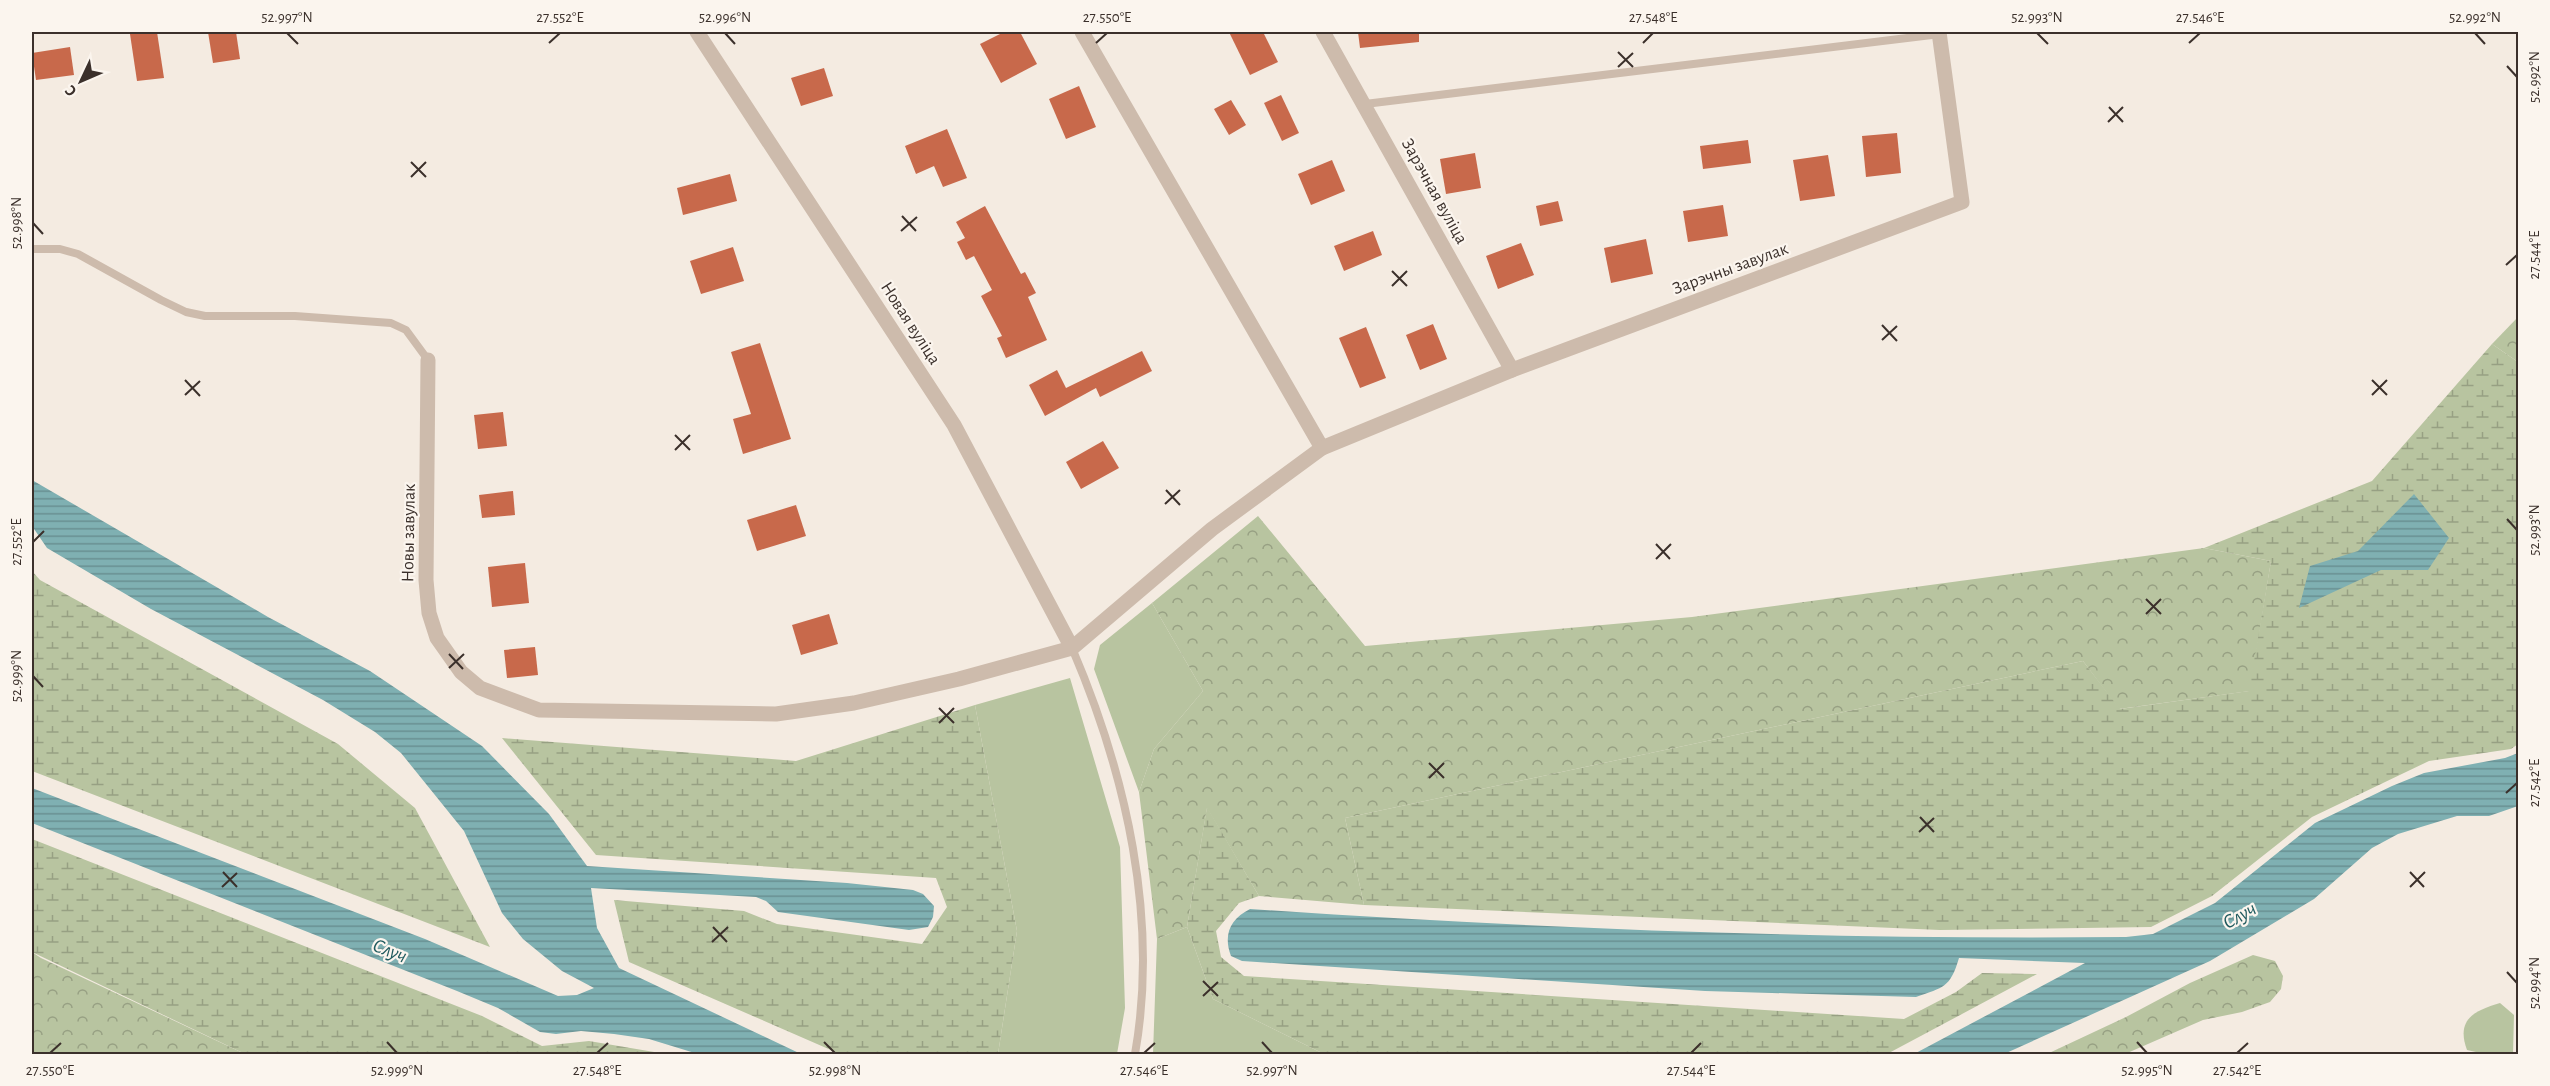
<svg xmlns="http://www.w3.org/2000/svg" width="2550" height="1086" font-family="'Alegreya Sans',sans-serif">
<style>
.green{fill:#b8c4a0}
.forest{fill:url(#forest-crowns)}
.wetland{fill:url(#wetland-marsh)}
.water{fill:url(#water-rules)}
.building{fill:#c8694b}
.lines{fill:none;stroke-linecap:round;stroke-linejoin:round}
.service{stroke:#cdbbac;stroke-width:8}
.minor{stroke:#cdbbac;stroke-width:15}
.ticks{fill:none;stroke:#3b302b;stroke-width:2}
.labels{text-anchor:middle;stroke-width:4.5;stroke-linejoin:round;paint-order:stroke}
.street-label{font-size:18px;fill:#3b302b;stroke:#fbf5ee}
.water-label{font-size:20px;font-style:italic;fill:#1f5a5e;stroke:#fbf5ee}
.neatline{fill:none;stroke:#3b302b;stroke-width:2}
.ticks-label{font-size:15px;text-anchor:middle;fill:#3b302b}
</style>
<defs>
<pattern id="forest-crowns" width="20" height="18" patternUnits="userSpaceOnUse" patternTransform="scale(1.5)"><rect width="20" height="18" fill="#b8c4a0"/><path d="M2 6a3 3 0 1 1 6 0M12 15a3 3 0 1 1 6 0" fill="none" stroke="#97a083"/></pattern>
<pattern id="wetland-marsh" width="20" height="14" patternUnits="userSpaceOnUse" patternTransform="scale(1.5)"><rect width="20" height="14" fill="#b8c4a0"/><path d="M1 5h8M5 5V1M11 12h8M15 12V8" fill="none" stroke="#97a083"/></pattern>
<pattern id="water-rules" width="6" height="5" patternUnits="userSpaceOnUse" patternTransform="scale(1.5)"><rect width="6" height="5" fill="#7fb0b2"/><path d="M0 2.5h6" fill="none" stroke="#699091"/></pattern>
</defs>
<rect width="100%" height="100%" fill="#f4ebe1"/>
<!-- green -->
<g class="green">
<path d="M1152,603L1203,691L1154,749L1139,792L1094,669L1100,645Z"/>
<path d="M1070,678L1120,847L1125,1008L1117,1054H998L1017,931L975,705Z"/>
<path d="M1187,927L1213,999L1324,1054H1153L1157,939Z"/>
<path d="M2500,1003L2514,1015L2513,1054H2485L2467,1050C2456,1020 2473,1011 2500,1003Z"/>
</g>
<!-- forest -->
<g class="forest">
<path d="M2518,317V362L2492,344Z"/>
<path d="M1258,516L1365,646L1692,617L2204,548L2271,561L2250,691L2119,709L2083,661L1345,818L1364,905L1259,896L1207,808L1187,927L1157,939L1139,792L1154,749L1203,691L1152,603Z"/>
<path d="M32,952L41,958L245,1054H32Z"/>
<path d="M2253,955L2275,961L2283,976L2281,989L2270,1002L2242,1012L2203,1020L2125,1054H2047L2126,1017L2190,983Z"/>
</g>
<!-- wetland -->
<g class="wetland">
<path d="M2492,344L2518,362V744L2511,749L2429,761L2312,817L2212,896L2151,927L1940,930L1364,905L1345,818L2083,661L2120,709L2249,691L2271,561L2204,548L2372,481Z"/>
<path d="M32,571L40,580L338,744L415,808L490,947L32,771Z"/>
<path d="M975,705L1017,931L998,1054H840L629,962L614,900L744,911L777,924L922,944L947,907L936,878L596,855L502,738L796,761Z"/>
<path d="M1207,807L1259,896L1239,903L1216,931L1221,957L1244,976L1904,1019L1956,992L1982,973L2037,974L1887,1054H1324L1213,999L1187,927Z"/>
<path d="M32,839L482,1016L542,1046L589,1041L666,1054H245L32,952Z"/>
</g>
<!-- water -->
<g class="water">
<path d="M32,480L268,617L370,671L482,746L549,814L587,866L847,883L913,890L923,894L934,906L933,917L928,927L909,930L778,912L766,901L756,897L591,888L597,928L619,968L801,1054H698L649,1039L614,1034L581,1031L556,1034L540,1032L498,1008L457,991L32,823V788L425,939L558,996L577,995L594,988L562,971L523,939L502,913L464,831L401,753L375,732L323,700L151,609L47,548L32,526Z"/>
<path d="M2414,494L2449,538L2428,570H2381L2299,608L2310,566L2358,551Z"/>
<path d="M2518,753V806L2489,816H2457L2398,834L2372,848L2314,899L2210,961L2004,1054H1914L2085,963L1959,958C1950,988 1944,987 1916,997L1705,991L1242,961L1231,956C1223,935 1230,919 1250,909C1542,929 1834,940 2126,937L2153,934L2215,903L2315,823L2392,786L2424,773L2505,758Z"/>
</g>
<!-- building -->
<g class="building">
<path d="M157,32L164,78L137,81L130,34Z"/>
<path d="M208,32H236L240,59L213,63Z"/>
<path d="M1004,32H1020L1037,64L1001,83L980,44Z"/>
<path d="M1229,32H1263L1278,62L1250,75Z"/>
<path d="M1358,32H1419V42L1360,48Z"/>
<path d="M70,47L74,75L36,80L32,53Z"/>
<path d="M824,68L833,96L801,106L791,78Z"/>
<path d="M1079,86L1096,127L1066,139L1049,99Z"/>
<path d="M1281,95L1299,133L1282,141L1264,103Z"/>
<path d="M1231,100L1246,125L1229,135L1214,109Z"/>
<path d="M947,129L967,178L943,187L934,166L916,174L905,146Z"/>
<path d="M1897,133L1901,173L1866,177L1862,136Z"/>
<path d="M1748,140L1751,163L1703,169L1700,146Z"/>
<path d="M1475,153L1481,188L1446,194L1440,159Z"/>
<path d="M1828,155L1835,196L1800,201L1793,160Z"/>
<path d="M1332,160L1345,191L1311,205L1298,174Z"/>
<path d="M730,174L737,201L683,215L677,188Z"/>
<path d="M1558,201L1563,221L1540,226L1536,206Z"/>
<path d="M1723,205L1728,236L1688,242L1683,211Z"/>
<path d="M985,206L1021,274L1025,272L1036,293L1028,297L1047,340L1006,358L997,338L1002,336L981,296L992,290L974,256L966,260L957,242L965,238L956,222Z"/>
<path d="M1373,231L1382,255L1344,271L1334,246Z"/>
<path d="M1646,239L1653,274L1611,283L1604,248Z"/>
<path d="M1521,243L1534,275L1498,289L1486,256Z"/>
<path d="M733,247L744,281L701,294L690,261Z"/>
<path d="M1433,324L1447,359L1420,370L1406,335Z"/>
<path d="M1366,327L1386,378L1360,388L1339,338Z"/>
<path d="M760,343L791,439L743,454L733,419L751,414L731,352Z"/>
<path d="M1142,351L1152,371L1100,397L1096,388L1045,416L1029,385L1057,370L1066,388Z"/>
<path d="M503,412L507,446L478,449L474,415Z"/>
<path d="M1103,441L1119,468L1081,489L1066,462Z"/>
<path d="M513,491L515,515L482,518L479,495Z"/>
<path d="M796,505L806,536L757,551L747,520Z"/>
<path d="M525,563L529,603L492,607L488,567Z"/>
<path d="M829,614L838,644L801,655L792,625Z"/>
<path d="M535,647L538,675L507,678L504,650Z"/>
</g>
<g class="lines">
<!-- service -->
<g class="service">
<path d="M1365,104L1940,34"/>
<path d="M32,249H60L78,254L161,300L186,312L205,316H295L391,323L406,330L428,360"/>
<path d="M1072,648C1126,774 1159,918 1135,1054"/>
</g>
<!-- minor -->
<g class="minor">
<path d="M697,32L954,425L1072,648"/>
<path d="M1082,32L1322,448"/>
<path d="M1323,32L1512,370"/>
<path d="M428,360L426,580L429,613L437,638L461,672L480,688L539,710L776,714L854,703L959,679L1072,648L1212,529L1322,448L1512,370L1962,202L1939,32"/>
</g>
</g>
<!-- ticks -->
<path class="ticks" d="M287,33L298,44M725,33L735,44M2037,33L2048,44M2475,33L2485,44M549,43L560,33M1096,43L1107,33M1643,43L1653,33M2189,43L2200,33M1618,52L1633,67M2507,66L2517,77M1618,67L1633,53M2109,107L2123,122M2108,122L2123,107M411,162L426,177M411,177L426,162M902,216L916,231M33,223L43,234M901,231L917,217M2506,265L2517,255M1392,271L1407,286M1392,286L1407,271M1882,325L1897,341M1882,340L1897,326M185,380L200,396M2372,380L2387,395M185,395L200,381M2372,395L2387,380M675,435L690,450M675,450L690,435M1166,490L1180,505M1165,504L1180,490M2507,519L2517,530M33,542L44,531M1656,544L1670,559M1656,559L1671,544M2146,599L2161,614M2146,614L2161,599M449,654L463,669M449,668L464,654M33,676L43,687M939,708L954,723M939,723L954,708M1429,763L1444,778M1429,778L1444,763M2506,793L2517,783M1920,817L1934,832M1919,832L1934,818M223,872L237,887M2410,872L2424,887M222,887L237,873M2410,887L2425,872M713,927L727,942M712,942L728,927M2507,972L2517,983M1203,981L1218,996M1203,996L1218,982M387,1042L397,1053M824,1042L835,1053M1262,1042L1272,1053M2137,1042L2147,1053M50,1053L61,1043M597,1053L608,1043M1144,1053L1155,1043M1691,1053L1701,1043M2237,1053L2248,1043"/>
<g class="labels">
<!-- street labels -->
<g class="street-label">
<text transform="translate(1435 191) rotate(61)" y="6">Зарэчная вуліца</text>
<text transform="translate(1730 268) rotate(-20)" y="6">Зарэчны завулак</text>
<text transform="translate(911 323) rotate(57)" y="6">Новая вуліца</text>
<text transform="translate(408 533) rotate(-89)" y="6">Новы завулак</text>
</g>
<!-- water labels -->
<g class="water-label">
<text transform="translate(2239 915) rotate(-29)" y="7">Случ</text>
<text transform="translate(390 950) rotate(22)" y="7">Случ</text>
</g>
</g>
<!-- border -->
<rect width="2550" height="1086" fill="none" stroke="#fbf5ee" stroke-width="66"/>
<!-- north arrow -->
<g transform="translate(81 81) rotate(226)" stroke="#fbf5ee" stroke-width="4.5" paint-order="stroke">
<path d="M0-4.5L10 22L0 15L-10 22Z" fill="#3b302b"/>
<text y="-9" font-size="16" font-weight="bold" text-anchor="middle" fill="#3b302b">С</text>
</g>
<rect x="33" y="33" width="2484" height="1020" class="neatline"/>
<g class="ticks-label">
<text x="287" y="22">52.997°N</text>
<text x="560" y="22">27.552°E</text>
<text x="725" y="22">52.996°N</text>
<text x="1107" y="22">27.550°E</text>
<text x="1653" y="22">27.548°E</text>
<text x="2037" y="22">52.993°N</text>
<text x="2200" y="22">27.546°E</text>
<text x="2475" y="22">52.992°N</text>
<text transform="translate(2534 77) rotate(-90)" y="5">52.992°N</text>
<text transform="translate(16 223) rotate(-90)" y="5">52.998°N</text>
<text transform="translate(2534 255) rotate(-90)" y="5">27.544°E</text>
<text transform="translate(2534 530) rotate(-90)" y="5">52.993°N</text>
<text transform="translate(16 542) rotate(-90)" y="5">27.552°E</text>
<text transform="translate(16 676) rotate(-90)" y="5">52.999°N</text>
<text transform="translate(2534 783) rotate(-90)" y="5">27.542°E</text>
<text transform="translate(2534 983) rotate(-90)" y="5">52.994°N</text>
<text x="50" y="1075">27.550°E</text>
<text x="397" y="1075">52.999°N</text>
<text x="597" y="1075">27.548°E</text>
<text x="835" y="1075">52.998°N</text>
<text x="1144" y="1075">27.546°E</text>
<text x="1272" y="1075">52.997°N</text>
<text x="1691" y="1075">27.544°E</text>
<text x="2147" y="1075">52.995°N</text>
<text x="2237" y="1075">27.542°E</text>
</g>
</svg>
